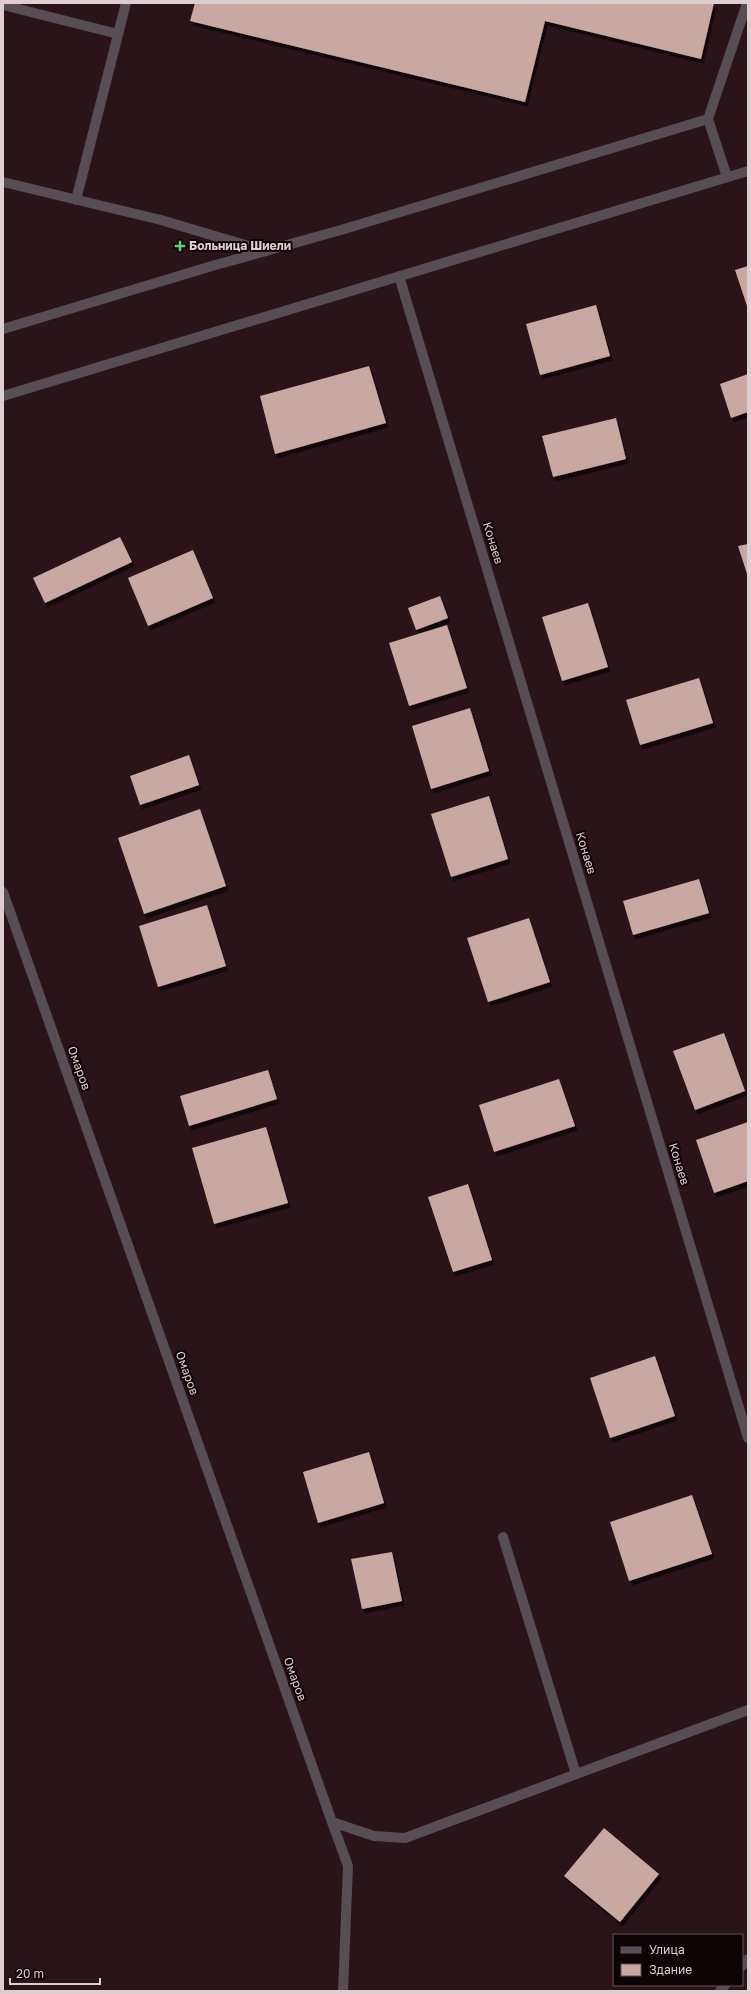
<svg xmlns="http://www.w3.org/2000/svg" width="751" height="1994" font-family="'Golos Text',sans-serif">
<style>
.building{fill:#c9a8a2;filter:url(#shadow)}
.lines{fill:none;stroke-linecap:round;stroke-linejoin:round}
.service{stroke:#574d55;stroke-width:10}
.minor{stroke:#574d55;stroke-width:10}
.poi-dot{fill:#5ed56c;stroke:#0d0406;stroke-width:1.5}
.labels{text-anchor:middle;stroke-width:4;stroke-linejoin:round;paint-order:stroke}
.poi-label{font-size:12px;font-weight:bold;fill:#dfced1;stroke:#0d0406;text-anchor:start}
.street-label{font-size:12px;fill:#dfced1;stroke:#0d0406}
</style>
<defs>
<filter id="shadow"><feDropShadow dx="2.5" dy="4.5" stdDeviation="0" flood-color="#0009"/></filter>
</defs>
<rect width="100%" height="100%" fill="#2b131a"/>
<!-- building -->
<g class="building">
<path d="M195,3H714L701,59L545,21L525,102L190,21Z"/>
<path d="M748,266V309L735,270Z"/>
<path d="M596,305L610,356L540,375L526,324Z"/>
<path d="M369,366L386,423L275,454L260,396Z"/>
<path d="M748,374V412L731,418L720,384Z"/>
<path d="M616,418L626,459L553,477L542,436Z"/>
<path d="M120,537L132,562L45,603L33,578Z"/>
<path d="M748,544V577L738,546Z"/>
<path d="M193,550L213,598L148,626L128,578Z"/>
<path d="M440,596L448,618L416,630L408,608Z"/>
<path d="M588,603L608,667L562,681L542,617Z"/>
<path d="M447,625L467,688L409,706L389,643Z"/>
<path d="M699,678L713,723L640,745L626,700Z"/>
<path d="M470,708L489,771L431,789L412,726Z"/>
<path d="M189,755L199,785L140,805L130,776Z"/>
<path d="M489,796L508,859L451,877L431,814Z"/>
<path d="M200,809L226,886L144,914L118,838Z"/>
<path d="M699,879L709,913L633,935L623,901Z"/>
<path d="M207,905L226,966L158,987L139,926Z"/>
<path d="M529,918L550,982L488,1002L467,938Z"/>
<path d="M724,1033L745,1091L695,1110L673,1051Z"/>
<path d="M268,1070L277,1099L189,1126L180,1096Z"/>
<path d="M559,1079L575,1126L494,1152L479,1105Z"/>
<path d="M748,1122V1181L714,1193L696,1140Z"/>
<path d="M266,1127L288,1203L214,1224L192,1148Z"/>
<path d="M468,1184L492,1260L453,1272L428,1197Z"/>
<path d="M655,1356L675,1416L610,1438L590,1378Z"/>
<path d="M369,1452L384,1503L318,1523L303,1472Z"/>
<path d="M692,1495L712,1554L629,1581L610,1522Z"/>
<path d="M392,1552L402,1601L362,1609L351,1559Z"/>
<path d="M604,1828L659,1874L620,1922L564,1876Z"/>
</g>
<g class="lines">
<!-- service -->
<g class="service">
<path d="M3,5L118,34"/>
<path d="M727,177L708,119L747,3"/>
<path d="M3,182L161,220L265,251"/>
<path d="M76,200L126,3"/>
<path d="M3,329L212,266L341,230L708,119"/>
</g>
<!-- minor -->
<g class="minor">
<path d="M399,276L748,1438"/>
<path d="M3,396L748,171"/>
<path d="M3,892L332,1822L374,1836L405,1838L748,1710"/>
<path d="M503,1537L576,1774"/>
<path d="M332,1822L348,1866L343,1991"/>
<path d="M742,1966L748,1959"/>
<path d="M720,1991L725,1985"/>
</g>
</g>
<!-- markers -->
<path class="poi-dot" d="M178 240h4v4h4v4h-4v4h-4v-4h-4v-4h4z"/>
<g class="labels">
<!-- poi labels -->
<g class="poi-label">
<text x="189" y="250">Больница Шиели</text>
</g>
<!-- street labels -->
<g class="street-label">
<text transform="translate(493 543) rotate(73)" y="4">Конаев</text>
<text transform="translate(586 853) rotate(73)" y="4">Конаев</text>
<text transform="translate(79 1068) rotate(70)" y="4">Омаров</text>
<text transform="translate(679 1164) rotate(73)" y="4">Конаев</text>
<text transform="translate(187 1373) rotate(70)" y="4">Омаров</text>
<text transform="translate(295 1679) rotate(70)" y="4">Омаров</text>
</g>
</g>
<!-- border -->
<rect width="751" height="1994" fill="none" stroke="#dfced1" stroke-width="8"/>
<!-- legend -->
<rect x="613" y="1934" width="130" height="52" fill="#0d0406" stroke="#615557"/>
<rect x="621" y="1947" width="20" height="6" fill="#574d55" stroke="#615557"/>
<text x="649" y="1954" font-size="12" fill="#dfced1">Улица</text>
<rect x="621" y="1964" width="20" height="12" fill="#c9a8a2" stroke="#615557"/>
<text x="649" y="1974" font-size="12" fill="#dfced1">Здание</text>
<!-- scale -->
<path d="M10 1978v6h90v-6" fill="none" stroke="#dfced1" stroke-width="2"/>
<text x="16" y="1978" font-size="12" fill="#dfced1" stroke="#0d0406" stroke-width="3" paint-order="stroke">20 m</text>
</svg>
